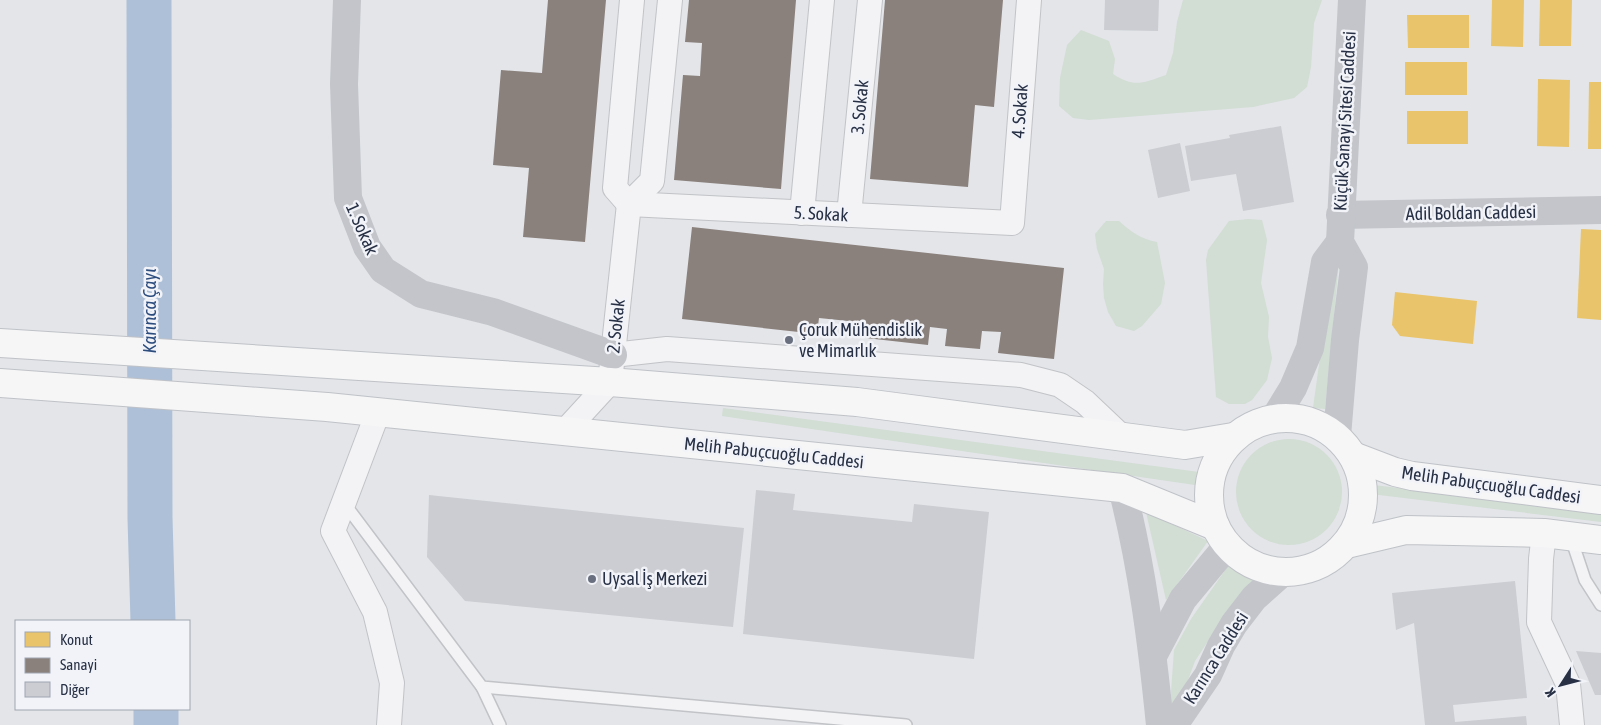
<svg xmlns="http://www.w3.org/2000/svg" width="1601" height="725" font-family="'Asap Condensed',sans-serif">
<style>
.green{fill:#d2ddd3}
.homes{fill:#e9c46a}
.industry{fill:#8a817c}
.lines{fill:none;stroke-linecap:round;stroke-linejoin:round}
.river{stroke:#aec0d7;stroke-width:45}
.building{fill:#cbcdd2}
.lane-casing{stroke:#c1c3c7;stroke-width:14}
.street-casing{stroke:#c1c3c7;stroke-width:26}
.primary-casing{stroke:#bfc2c7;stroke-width:30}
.lane{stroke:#f3f3f5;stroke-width:11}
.street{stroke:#f3f3f5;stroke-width:24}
.secondary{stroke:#c3c5ca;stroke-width:28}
.primary{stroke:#f6f6f7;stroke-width:28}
.poi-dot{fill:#696f7e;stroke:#f1f3f8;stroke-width:2}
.labels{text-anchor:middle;stroke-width:5;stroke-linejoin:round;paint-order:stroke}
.street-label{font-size:18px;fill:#273045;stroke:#f1f3f8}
.poi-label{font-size:18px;fill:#273045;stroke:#f1f3f8;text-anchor:start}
.water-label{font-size:19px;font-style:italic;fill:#2c4c7e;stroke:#f1f3f8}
</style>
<rect width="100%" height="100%" fill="#e3e5e9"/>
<!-- green -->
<g class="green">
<path d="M1183,0H1322L1314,23L1311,67L1307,87L1294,98L1253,107L1089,120L1073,118L1059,106L1060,78L1067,45L1081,30L1109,41L1115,59L1113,74C1134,88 1143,83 1166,75L1173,53L1177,22Z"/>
<path d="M1248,219L1262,220L1267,240L1261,283L1269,317L1268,337L1272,358L1267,380L1252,400L1245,404H1229L1216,397L1206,260L1208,250L1229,221Z"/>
<path d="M1106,221H1119C1131,232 1141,239 1157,242L1165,283L1161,304L1142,326L1134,331L1116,326L1108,312L1104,298L1103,284L1104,269L1097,249L1095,234Z"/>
<path d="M1333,263H1339L1325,409L1313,408Z"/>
<path d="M723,408L1199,472L1195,485L722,416Z"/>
<circle cx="1289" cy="492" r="53"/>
<path d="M1374,485L1601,513V522L1371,494Z"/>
<path d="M1146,512L1208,541L1166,600Z"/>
<path d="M1233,559L1259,578L1216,629L1195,661L1173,720H1169L1174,650L1191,619Z"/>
</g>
<!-- homes -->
<g class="homes">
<path d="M1492,0H1524L1523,47L1491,46Z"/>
<path d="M1540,0H1572L1571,46H1539Z"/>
<path d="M1407,15H1469V48H1408Z"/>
<rect x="1405" y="62" width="62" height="33"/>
<path d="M1538,79L1570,80L1569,147L1537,146Z"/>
<path d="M1589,82H1601V149H1588Z"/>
<rect x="1407" y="111" width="61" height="33"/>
<path d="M1581,229L1601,230V320L1577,318Z"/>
<path d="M1395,292L1477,301L1473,344L1400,336L1392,325Z"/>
</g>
<!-- industry -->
<g class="industry">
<path d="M548,0H606L585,242L523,237L529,168L493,165L501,70L542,73Z"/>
<path d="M689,0H796L781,189L674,180L683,75L700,76L702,43L685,42Z"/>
<path d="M885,0H1003L994,107L975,105L968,187L870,179Z"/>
<path d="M692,227L1064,268L1054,359L998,353L1001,332L982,331L980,349L945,346L947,329L930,327L928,345L857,337L858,322L819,318L817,334L682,319Z"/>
</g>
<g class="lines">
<!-- river -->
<g class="river">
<path d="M149,0L150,518L153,621"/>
<path d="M156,709V725"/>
</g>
</g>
<!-- building -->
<g class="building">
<path d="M1105,0H1159L1158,31L1104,30Z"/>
<path d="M1281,126L1294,202L1243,211L1236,174L1191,181L1185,146L1230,138L1229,135Z"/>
<path d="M1180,143L1190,191L1158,198L1148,150Z"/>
<path d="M756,490L795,494L793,510L912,522L914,504L989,512L974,659L743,634Z"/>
<path d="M429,495L744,528L733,627L465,601L427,557Z"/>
<path d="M1515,581L1527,698L1453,705L1455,722L1526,716L1527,725H1425L1414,623L1396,630L1392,593Z"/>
<path d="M1576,651L1601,653V695H1595Z"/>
</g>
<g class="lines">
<!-- lane casing -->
<g class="lane-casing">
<g id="lane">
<path d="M344,503L482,687L906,725"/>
<path d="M1571,538L1585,580L1601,605"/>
<path d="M482,687L500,725"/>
</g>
</g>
<!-- street casing -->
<g class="street-casing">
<g id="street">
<path d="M629,204L1012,223L1029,0"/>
<path d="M629,204L615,188L632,0"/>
<path d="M802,213L822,0"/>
<path d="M849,215L870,0"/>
<path d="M613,355L667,349L1021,375L1060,385L1085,402L1122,437"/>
<path d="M378,412L333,531L375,612L392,683L389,725"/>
<path d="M565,431L610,382L629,204L652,181L670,0"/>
<path d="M1544,533L1541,559L1539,622L1568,684L1572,725"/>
</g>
</g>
<!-- primary casing -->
<g class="primary-casing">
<g id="primary">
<path d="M0,343L610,382L857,402L1185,445L1233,437"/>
<path d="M0,383L327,407L1122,488L1215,526"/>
<circle cx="1286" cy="495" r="77"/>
<path d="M1353,456L1395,472L1412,476L1601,500"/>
<path d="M1347,544L1406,530L1544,533L1601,540"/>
</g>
</g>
<!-- lane -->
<use href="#lane" class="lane"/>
<!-- street -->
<use href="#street" class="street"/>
<!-- secondary -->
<g class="secondary">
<path d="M347,0L344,84L348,198L367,247L383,270L421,294L493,312L613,355"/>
<path d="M1340,215L1601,210"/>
<path d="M1274,419L1293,388L1310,348L1325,262L1340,242"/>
<path d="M1337,436L1345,340L1354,267L1340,242L1352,0"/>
<path d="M1122,488C1142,566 1152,645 1160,725"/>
<path d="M1153,656L1183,599L1228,545"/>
<path d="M1174,725L1208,675L1221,646L1234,624L1254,598L1282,573"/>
</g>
<!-- primary -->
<use href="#primary" class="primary"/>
</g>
<!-- markers -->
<g class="poi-dot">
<circle cx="789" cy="340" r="5"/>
<circle cx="592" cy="579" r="5"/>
</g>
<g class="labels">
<!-- street labels -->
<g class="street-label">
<text transform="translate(860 107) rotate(-85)" y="6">3. Sokak</text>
<text transform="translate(1020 111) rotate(-86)" y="6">4. Sokak</text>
<text transform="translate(1345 121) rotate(-87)" y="6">Küçük Sanayi Sitesi Caddesi</text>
<text transform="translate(1471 213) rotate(-1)" y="6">Adil Boldan Caddesi</text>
<text transform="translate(821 214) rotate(3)" y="6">5. Sokak</text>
<text transform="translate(362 229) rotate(66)" y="6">1. Sokak</text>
<text transform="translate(616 326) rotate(-84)" y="6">2. Sokak</text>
<text transform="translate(774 453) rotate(6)" y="6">Melih Pabuçcuoğlu Caddesi</text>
<text transform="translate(1491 485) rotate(8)" y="6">Melih Pabuçcuoğlu Caddesi</text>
<text transform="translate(1216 658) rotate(-58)" y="6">Karınca Caddesi</text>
</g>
<!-- poi labels -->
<g class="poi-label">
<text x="799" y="336">Çoruk Mühendislik<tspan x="799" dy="21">ve Mimarlık</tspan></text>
<text x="602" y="585">Uysal İş Merkezi</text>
</g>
<!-- water labels -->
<g class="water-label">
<text transform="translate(149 311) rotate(-90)" y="7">Karınca Çayı</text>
</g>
</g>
<!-- legend -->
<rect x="15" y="620" width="175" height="90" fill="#f1f3f8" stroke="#a0a5b0"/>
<rect x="25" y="632" width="25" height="15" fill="#e9c46a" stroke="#a0a5b0"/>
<text x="60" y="645" font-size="15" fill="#273045">Konut</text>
<rect x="25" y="658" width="25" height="15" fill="#8a817c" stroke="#a0a5b0"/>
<text x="60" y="670" font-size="15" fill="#273045">Sanayi</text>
<rect x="25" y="682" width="25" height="15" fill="#cbcdd2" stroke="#a0a5b0"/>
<text x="60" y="695" font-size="15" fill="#273045">Diğer</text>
<!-- north arrow -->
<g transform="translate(1561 685) rotate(234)" stroke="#f1f3f8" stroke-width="4" paint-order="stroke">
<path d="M0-4L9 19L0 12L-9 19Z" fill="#273045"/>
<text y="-8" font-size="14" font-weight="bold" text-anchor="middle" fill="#273045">K</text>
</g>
</svg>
